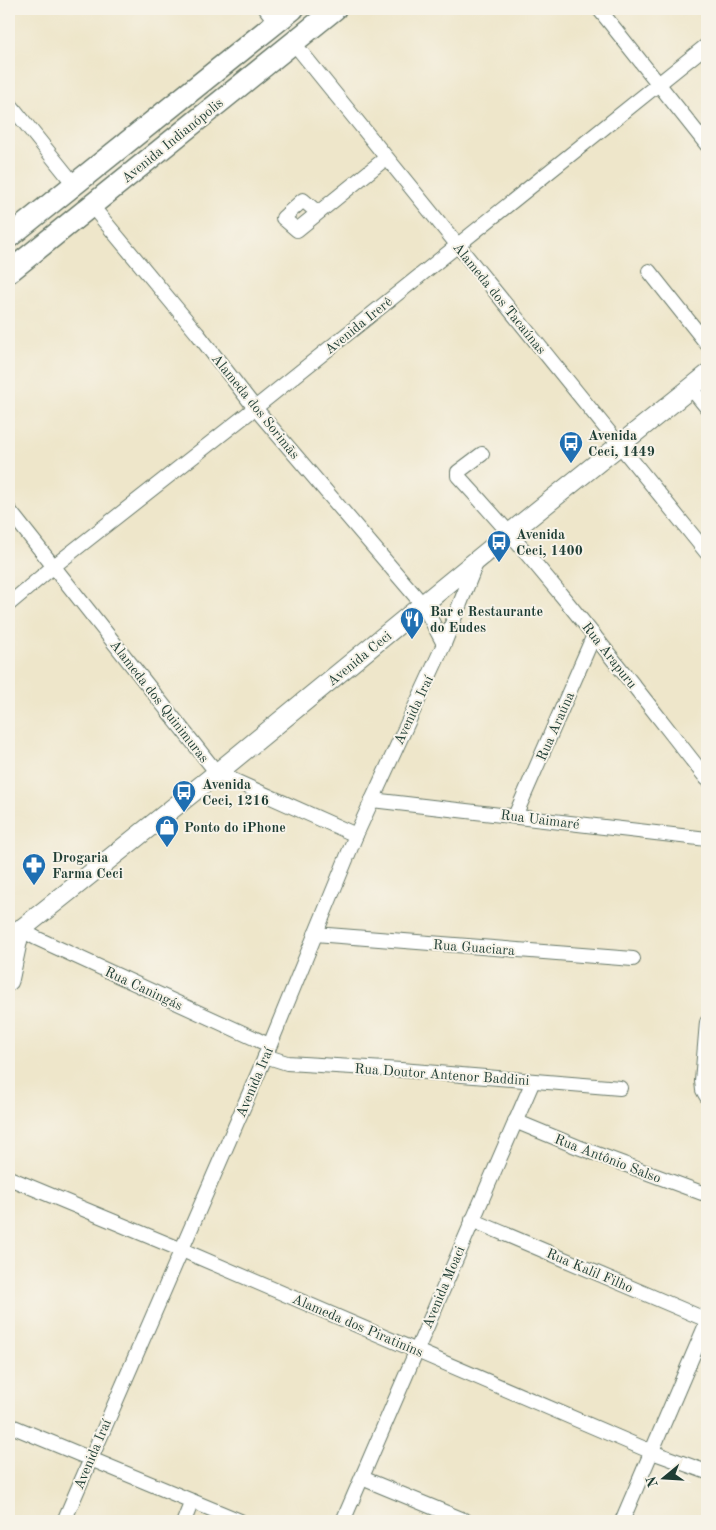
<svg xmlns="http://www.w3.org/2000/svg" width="716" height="1530" font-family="'Old Standard TT',serif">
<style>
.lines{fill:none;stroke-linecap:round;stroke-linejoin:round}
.street-casing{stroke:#677868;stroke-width:16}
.secondary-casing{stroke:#677868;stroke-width:21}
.primary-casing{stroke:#677868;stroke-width:24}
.street{stroke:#fff;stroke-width:14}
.secondary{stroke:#fff;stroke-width:19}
.primary{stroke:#fff;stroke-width:21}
.labels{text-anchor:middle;stroke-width:4;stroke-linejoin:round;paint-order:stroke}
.street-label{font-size:14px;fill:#1f3d34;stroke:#f7f3e8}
.poi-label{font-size:14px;font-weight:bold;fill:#1f3d34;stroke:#f7f3e8;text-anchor:start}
</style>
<rect width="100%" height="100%" fill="#f7f3e8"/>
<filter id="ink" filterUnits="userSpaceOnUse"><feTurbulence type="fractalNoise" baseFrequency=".02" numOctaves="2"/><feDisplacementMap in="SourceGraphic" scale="10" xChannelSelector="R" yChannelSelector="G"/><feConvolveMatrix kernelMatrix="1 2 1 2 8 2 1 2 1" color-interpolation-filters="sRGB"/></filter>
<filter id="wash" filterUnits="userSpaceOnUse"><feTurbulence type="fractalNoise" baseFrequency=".0096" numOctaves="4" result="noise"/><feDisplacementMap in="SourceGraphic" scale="20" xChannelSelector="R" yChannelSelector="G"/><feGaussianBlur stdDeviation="1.12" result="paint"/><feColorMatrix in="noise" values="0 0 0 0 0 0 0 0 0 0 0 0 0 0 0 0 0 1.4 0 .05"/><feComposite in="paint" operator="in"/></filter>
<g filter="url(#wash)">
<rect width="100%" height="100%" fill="#eee6ca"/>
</g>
<g filter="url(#ink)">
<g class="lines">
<!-- street casing -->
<g class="street-casing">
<g id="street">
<path d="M266,9L276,22"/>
<path d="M599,9L707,145"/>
<path d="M293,42L707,553"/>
<path d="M9,103L74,184"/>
<path d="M91,205L197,333L255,408L423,605L444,644"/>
<path d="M318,213L303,200L283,218L297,230L386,158"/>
<path d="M649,271L707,344"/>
<path d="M691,388L707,408"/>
<path d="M482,454L458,472V476C547,572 626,676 707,779"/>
<path d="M9,510L217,773L356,835"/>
<path d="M9,604L54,566L255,408L707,45"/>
<path d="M372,800L707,839"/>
<path d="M515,816L594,635"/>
<path d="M20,929L36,938L269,1045"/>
<path d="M315,934L633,959"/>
<path d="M707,1022L702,1081L703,1090L707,1097"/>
<path d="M265,1056L287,1063L401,1070L620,1088"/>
<path d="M515,1121L578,1147L702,1193"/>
<path d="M9,1178L182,1250L652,1452L707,1472"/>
<path d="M472,1220L707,1320"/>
<path d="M9,1425L240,1521"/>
<path d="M362,1478L466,1521"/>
<path d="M64,1521L263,1062L356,835L444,644L477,561"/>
<path d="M184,1521L192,1501"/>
<path d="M343,1521L533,1081"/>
<path d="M622,1521L707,1322"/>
</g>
</g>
<!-- secondary casing -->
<g class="secondary-casing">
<g id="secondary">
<path d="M9,939L217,773L510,533L707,375"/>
<path d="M9,981L20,929"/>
</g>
</g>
<!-- primary casing -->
<g class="primary-casing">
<g id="primary">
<path d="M9,237L293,9"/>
<path d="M9,272L335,9"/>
</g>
</g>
<!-- street -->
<use href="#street" class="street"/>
<!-- secondary -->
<use href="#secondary" class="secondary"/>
<!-- primary -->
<use href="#primary" class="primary"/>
</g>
</g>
<!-- icons -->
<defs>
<g id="bus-pin" transform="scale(1.25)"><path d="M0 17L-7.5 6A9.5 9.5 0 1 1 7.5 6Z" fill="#1f6fb2" stroke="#f7f3e8"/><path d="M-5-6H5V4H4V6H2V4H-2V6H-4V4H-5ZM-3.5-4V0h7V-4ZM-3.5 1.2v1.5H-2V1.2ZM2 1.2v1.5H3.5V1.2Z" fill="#fff"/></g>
<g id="restaurant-pin" transform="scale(1.25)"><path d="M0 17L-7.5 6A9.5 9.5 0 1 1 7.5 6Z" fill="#1f6fb2" stroke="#f7f3e8"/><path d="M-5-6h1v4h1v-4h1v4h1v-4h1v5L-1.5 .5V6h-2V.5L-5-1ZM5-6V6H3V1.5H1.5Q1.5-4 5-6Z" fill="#fff"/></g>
<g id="shop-pin" transform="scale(1.25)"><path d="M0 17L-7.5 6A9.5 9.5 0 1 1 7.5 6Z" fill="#1f6fb2" stroke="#f7f3e8"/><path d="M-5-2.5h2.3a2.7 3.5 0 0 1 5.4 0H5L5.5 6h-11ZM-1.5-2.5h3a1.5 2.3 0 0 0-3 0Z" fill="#fff"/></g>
<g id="pharmacy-pin" transform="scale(1.25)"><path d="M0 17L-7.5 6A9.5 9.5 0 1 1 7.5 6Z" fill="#1f6fb2" stroke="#f7f3e8"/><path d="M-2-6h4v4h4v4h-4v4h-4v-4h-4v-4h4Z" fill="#fff"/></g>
</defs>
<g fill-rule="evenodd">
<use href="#bus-pin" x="571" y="443"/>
<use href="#bus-pin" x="499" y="542"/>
<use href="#restaurant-pin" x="412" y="619"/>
<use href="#bus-pin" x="184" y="792"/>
<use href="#shop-pin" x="167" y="827"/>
<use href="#pharmacy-pin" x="34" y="865"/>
</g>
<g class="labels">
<!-- street labels -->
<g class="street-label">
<text transform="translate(172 140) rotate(-39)" y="5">Avenida Indianópolis</text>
<text transform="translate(500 298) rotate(51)" y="5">Alameda dos Tacaúnas</text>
<text transform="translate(358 325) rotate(-39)" y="5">Avenida Irerê</text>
<text transform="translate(256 406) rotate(51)" y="5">Alameda dos Sorimãs</text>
<text transform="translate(610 655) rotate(52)" y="5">Rua Arapuru</text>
<text transform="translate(359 658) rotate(-39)" y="5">Avenida Ceci</text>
<text transform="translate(160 701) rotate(52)" y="5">Alameda dos Quinimuras</text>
<text transform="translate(413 710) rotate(-65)" y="5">Avenida Iraí</text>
<text transform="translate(555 726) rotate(-66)" y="5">Rua Araúna</text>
<text transform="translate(540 819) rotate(7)" y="5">Rua Uaimaré</text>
<text transform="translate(474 947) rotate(4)" y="5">Rua Guaciara</text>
<text transform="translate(144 988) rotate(25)" y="5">Rua Caningás</text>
<text transform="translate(442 1074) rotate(4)" y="5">Rua Doutor Antenor Baddini</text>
<text transform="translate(254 1082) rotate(-67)" y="5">Avenida Iraí</text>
<text transform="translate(608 1158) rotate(21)" y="5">Rua Antônio Salso</text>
<text transform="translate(590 1270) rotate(23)" y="5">Rua Kalil Filho</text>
<text transform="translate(443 1287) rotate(-67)" y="5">Avenida Moaci</text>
<text transform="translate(358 1325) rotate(23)" y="5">Alameda dos Piratinins</text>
<text transform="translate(92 1454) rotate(-67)" y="5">Avenida Iraí</text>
</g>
<!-- poi labels -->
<g class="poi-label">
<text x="588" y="440">Avenida<tspan x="588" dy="16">Ceci, 1449</tspan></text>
<text x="516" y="539">Avenida<tspan x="516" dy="16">Ceci, 1400</tspan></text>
<text x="430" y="616">Bar e Restaurante<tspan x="430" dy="16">do Eudes</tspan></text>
<text x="202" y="789">Avenida<tspan x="202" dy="16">Ceci, 1216</tspan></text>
<text x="184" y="832">Ponto do iPhone</text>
<text x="52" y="862">Drogaria<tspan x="52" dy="16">Farma Ceci</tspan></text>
</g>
</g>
<!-- margin -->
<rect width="716" height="1530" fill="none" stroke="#f7f3e8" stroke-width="30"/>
<!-- north arrow -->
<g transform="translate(664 1478) rotate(252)" stroke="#f7f3e8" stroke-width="4" paint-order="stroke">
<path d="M0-4L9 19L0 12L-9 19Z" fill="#1f3d34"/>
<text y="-8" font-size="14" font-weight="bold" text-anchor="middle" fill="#1f3d34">N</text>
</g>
</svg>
